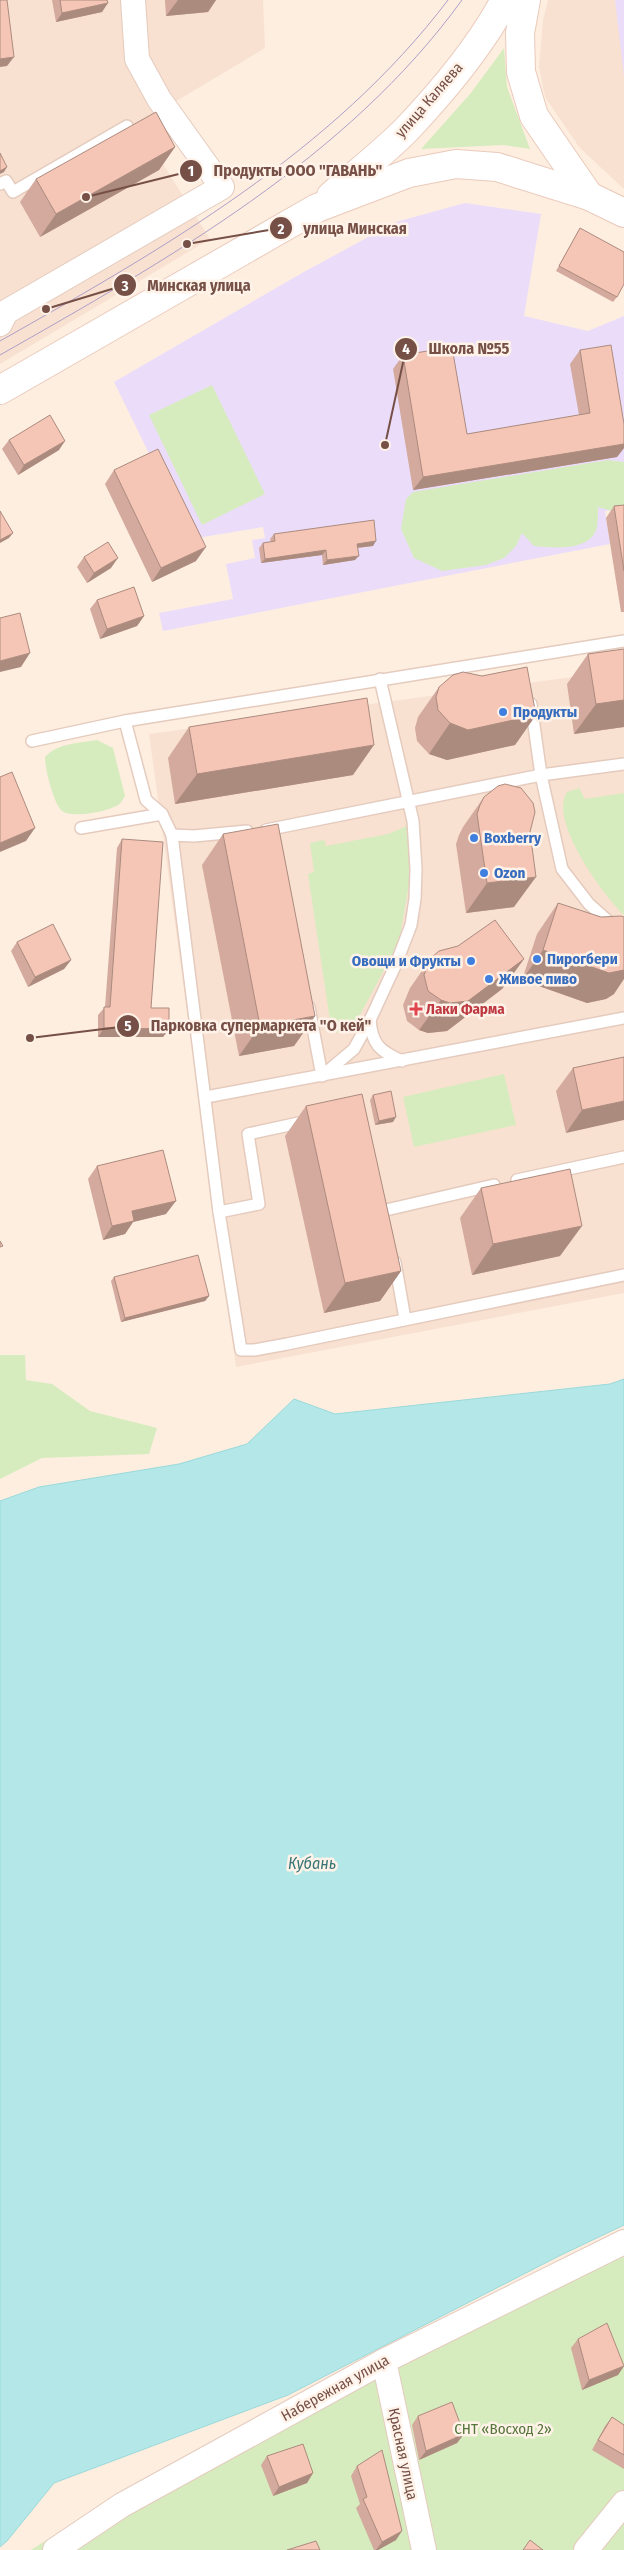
<svg xmlns="http://www.w3.org/2000/svg" width="624" height="2550" font-family="'Fira Sans Condensed',sans-serif">
<style>
.residential{fill:#f8e1d1}
.education{fill:#ebddfa}
.green{fill:#d7ecbe}
.water{fill:#b4e8e8;stroke:#99d9da}
.lines{fill:none;stroke-linecap:round;stroke-linejoin:round}
.lane-casing{stroke:#e4cbbe;stroke-width:14}
.street-casing{stroke:#e4cbbe;stroke-width:26}
.secondary-casing{stroke:#eacabb;stroke-width:30}
.lane{stroke:#fff;stroke-width:11}
.street{stroke:#fff;stroke-width:24}
.secondary{stroke:#fff;stroke-width:28}
.tram{stroke:#af9fc7;stroke-width:1}
.wall{fill:#d3aa9d}
.shaded-wall{fill:#ac8b7f}
.building{fill:#f5c6b6;stroke:#ac8b7f}
.shop-dot{fill:#3f7fe0;stroke:#fff2e8;stroke-width:2}
.health-dot{fill:#e0444e;stroke:#fff2e8;stroke-width:2}
.labels{text-anchor:middle;stroke-width:5;stroke-linejoin:round;paint-order:stroke}
.street-label{font-size:15px;fill:#765046;stroke:#fff2e8}
.shop-label{font-size:15px;font-weight:bold;fill:#366cbe;stroke:#fff2e8;text-anchor:start}
.health-label{font-size:15px;font-weight:bold;fill:#be3a42;stroke:#fff2e8;text-anchor:start}
.park-label{font-size:15px;fill:#55763b;stroke:#fff2e8}
.water-label{font-size:16px;font-style:italic;fill:#367475;stroke:#fff2e8}
.leader{fill:none;stroke:#765046;stroke-width:2}
.callout-dot{fill:#765046;stroke:#fff2e8;stroke-width:2}
.mark-label{font-size:15px;text-anchor:middle;font-weight:bold;fill:#fff}
.callout-label{font-size:16px;text-anchor:middle;font-weight:bold;fill:#765046;stroke:#fff2e8;stroke-width:5;stroke-linejoin:round;paint-order:stroke}
</style>
<rect width="100%" height="100%" fill="#feeee0"/>
<!-- residential -->
<g class="residential">
<path d="M0,0H263L265,48L138,124L210,239L0,364Z"/>
<path d="M548,0H624V189L579,147L545,97L539,67L543,20Z"/>
<path d="M624,670V1293L236,1367L149,734Z"/>
</g>
<!-- education -->
<g class="education">
<path d="M615,0H624V76Z"/>
<path d="M465,203L541,214L524,316L588,331L624,316V508L605,511L610,544L163,631L159,613L233,599L226,564L255,558L252,540L265,538L263,527L191,539L114,382L302,273L396,222Z"/>
</g>
<!-- green -->
<g class="green">
<path d="M504,48L507,87L530,149L503,145L421,149L470,94Z"/>
<path d="M212,385L265,494L202,525L149,415Z"/>
<path d="M608,460L624,462V511L615,512L598,507C598,513 598,520 597,527C591,552 553,548 534,546L522,533L516,546L504,558L486,565L442,571L414,558L401,529L406,499L413,492Z"/>
<path d="M97,740L113,748L125,796C122,801 120,805 114,807C104,812 69,819 61,810C53,801 45,769 45,757C58,743 79,743 97,740Z"/>
<path d="M579,788L585,799L624,793V915C603,895 548,820 567,792Z"/>
<path d="M407,826L411,873L399,942L353,1028L337,1033L331,1027L308,874L314,872L310,843L324,840L326,846L388,834Z"/>
<path d="M504,1074L516,1125L414,1147L403,1097Z"/>
<path d="M0,1355H25L26,1380L52,1384L90,1411L157,1428L149,1454L42,1458L0,1479Z"/>
<path d="M624,2232V2550H31L116,2496Z"/>
</g>
<!-- water -->
<path class="water" d="M624,1379V2225L559,2256L288,2395L54,2483L7,2541L0,2547V1501L39,1487L179,1464L247,1444L294,1399L335,1414L610,1384Z"/>
<g class="lines">
<!-- lane casing -->
<g class="lane-casing">
<g id="lane">
<path d="M0,184L6,181L13,192L127,126"/>
<path d="M531,704L541,775L562,869L589,904L624,935"/>
<path d="M125,721L146,800L162,814L172,835L219,1212L241,1350H254L287,1344L624,1275"/>
<path d="M32,741L125,721L624,641"/>
<path d="M81,828L162,814"/>
<path d="M266,830L541,775L624,764"/>
<path d="M172,835L194,836L247,831"/>
<path d="M309,1007L322,1076L354,1049L370,1020L396,964L411,925L415,899L416,869L413,821L380,679"/>
<path d="M370,1020C372,1045 380,1051 402,1061"/>
<path d="M206,1097L624,1018"/>
<path d="M517,1180L624,1157"/>
<path d="M386,1210L494,1185"/>
<path d="M219,1212L259,1204L248,1134L308,1121"/>
<path d="M395,1262L405,1319"/>
</g>
</g>
<!-- street casing -->
<g class="street-casing">
<g id="street">
<path d="M0,324L6,312L222,187L159,99L137,59L133,0"/>
<path d="M384,2361L424,2550"/>
<path d="M55,2550L122,2505L384,2361L624,2242"/>
<path d="M586,2550L624,2503"/>
</g>
</g>
<!-- secondary casing -->
<g class="secondary-casing">
<g id="secondary">
<path d="M526,0L520,33L521,72L534,116L589,196L624,213"/>
<path d="M331,196C356,174 383,153 406,130C443,91 480,47 505,0"/>
<path d="M0,390L317,208L409,173L456,164L497,167L589,196"/>
</g>
</g>
<!-- lane -->
<use href="#lane" class="lane"/>
<!-- street -->
<use href="#street" class="street"/>
<!-- secondary -->
<use href="#secondary" class="secondary"/>
<!-- tram -->
<g class="tram">
<path d="M0,341C163,249 333,152 448,0"/>
<path d="M0,355C167,260 347,159 462,0"/>
</g>
</g>
<!-- wall -->
<g class="wall">
<path d="M52,0H107L102,12L56,22Z"/>
<path d="M165,0H216L208,12L166,16Z"/>
<path d="M175,147L159,170L40,237L20,202L36,179Z"/>
<path d="M580,228L617,297L613,302L556,271Z"/>
<path d="M580,350L624,424V448L617,457L413,490L393,369L403,355L467,434L579,415L570,364Z"/>
<path d="M9,440L59,450L18,475L2,449Z"/>
<path d="M114,470L196,561L152,582L105,484Z"/>
<path d="M624,505V612H621L606,518L614,506Z"/>
<path d="M274,534L373,546L358,548L355,560L323,565L322,555L261,563L259,548L263,543L271,542L270,539Z"/>
<path d="M84,557L111,568L87,583L77,567Z"/>
<path d="M97,600L144,616L137,626L100,639L90,609Z"/>
<path d="M624,649V727L574,734L567,684L588,654Z"/>
<path d="M439,687L536,715L515,745L447,760L429,754L417,741L415,728L418,717Z"/>
<path d="M189,727L353,775L175,804L168,758Z"/>
<path d="M484,797L530,832L514,907L466,913L456,844L459,835L463,827Z"/>
<path d="M223,834L315,1016L294,1046L239,1056L202,865Z"/>
<path d="M122,839L151,1008L169,1029L163,1037H98V1015L105,1007L117,848Z"/>
<path d="M558,903L614,994L606,999L587,1003L522,980L537,934Z"/>
<path d="M17,942L71,960L64,969L28,987L11,951Z"/>
<path d="M431,958L524,959L502,989L447,1031L428,1033L419,1030L407,1021L403,1005L410,988Z"/>
<path d="M624,1057L566,1133L556,1091L573,1068Z"/>
<path d="M373,1095L393,1122L375,1125L370,1100Z"/>
<path d="M306,1106L401,1271L380,1301L324,1313L285,1136Z"/>
<path d="M97,1166L166,1214L133,1222L125,1234L103,1240L88,1179Z"/>
<path d="M481,1188L560,1256L472,1275L460,1218Z"/>
<path d="M114,1277L209,1296L205,1301L121,1322L111,1281Z"/>
<path d="M578,2339L624,2366L618,2375L582,2390L571,2348Z"/>
<path d="M418,2416L464,2434L457,2443L419,2460L412,2425Z"/>
<path d="M612,2417L624,2425V2469L592,2450L605,2426Z"/>
<path d="M267,2456L313,2473L307,2483L273,2496L261,2465Z"/>
<path d="M357,2466L396,2540L378,2550H374L356,2508L360,2504L351,2476Z"/>
</g>
<!-- shaded-wall -->
<g class="shaded-wall">
<path d="M178,0H216L208,12L166,16Z"/>
<path d="M108,3L102,12L56,22L62,13Z"/>
<path d="M14,57L7,66L0,67V59Z"/>
<path d="M175,147L159,170L40,237L56,214Z"/>
<path d="M7,167L4,172L0,174V171Z"/>
<path d="M65,441L59,450L18,475L24,465Z"/>
<path d="M624,444V448L617,457L413,490L423,477Z"/>
<path d="M13,533L9,538L0,543V540Z"/>
<path d="M376,541L373,546L354,548L357,544Z"/>
<path d="M206,547L196,561L152,582L161,568Z"/>
<path d="M326,550L322,555L261,563L265,559Z"/>
<path d="M359,556L355,560L323,565L327,560Z"/>
<path d="M118,558L111,568L87,583L94,573Z"/>
<path d="M144,616L137,626L100,639L107,629Z"/>
<path d="M30,653L21,667L0,672V661Z"/>
<path d="M624,700V727L574,734L596,704Z"/>
<path d="M536,715L515,745L447,760L429,754L450,723Z"/>
<path d="M374,745L353,775L175,804L197,774Z"/>
<path d="M35,828L26,841L0,852V843Z"/>
<path d="M536,877L514,907L466,913L487,883Z"/>
<path d="M543,950L624,970V979L614,994L606,999L587,1003L522,980Z"/>
<path d="M524,959L502,989L447,1031L428,1033L419,1030L441,1000Z"/>
<path d="M71,960L64,969L28,987L35,977Z"/>
<path d="M315,1016L294,1046L239,1056L260,1026Z"/>
<path d="M104,1028L169,1029L163,1037H98Z"/>
<path d="M624,1101V1120L566,1133L582,1110Z"/>
<path d="M396,1117L393,1122L375,1125L379,1121Z"/>
<path d="M176,1201L166,1214L133,1222L125,1234L103,1240L112,1226L132,1211Z"/>
<path d="M582,1226L560,1256L472,1275L493,1244Z"/>
<path d="M401,1271L380,1301L324,1313L345,1283Z"/>
<path d="M209,1296L205,1301L121,1322L125,1318Z"/>
<path d="M624,2366L618,2375L582,2390L589,2380Z"/>
<path d="M464,2434L457,2443L419,2460L426,2451Z"/>
<path d="M313,2473L307,2483L273,2496L279,2487Z"/>
<path d="M402,2531L396,2540L378,2550H376L382,2542Z"/>
</g>
<!-- building -->
<g class="building">
<path d="M0,0H7L14,57L0,59Z"/>
<path d="M60,0H107L108,3L62,13Z"/>
<path d="M156,112L175,147L56,214L36,179Z"/>
<path d="M0,153L7,167L0,171Z"/>
<path d="M580,228L624,252V284L617,297L559,266Z"/>
<path d="M611,345L624,424V444L423,477L403,355L452,347L467,434L590,413L580,350Z"/>
<path d="M50,415L65,441L24,465L9,440Z"/>
<path d="M158,449L206,547L161,568L114,470Z"/>
<path d="M624,505V571L614,506Z"/>
<path d="M0,511L13,533L0,540Z"/>
<path d="M374,520L376,541L357,544L359,556L327,560L326,550L265,559L263,543L275,541L274,534Z"/>
<path d="M108,542L118,558L94,573L84,557Z"/>
<path d="M134,587L144,616L107,629L97,600Z"/>
<path d="M20,613L30,653L0,661V618Z"/>
<path d="M624,649V700L596,704L588,654Z"/>
<path d="M527,667L536,715L468,730L450,723L438,710L436,697L439,687L453,675L463,672L482,676Z"/>
<path d="M367,698L374,745L197,774L189,727Z"/>
<path d="M12,772L35,828L0,843V777Z"/>
<path d="M505,784L521,788L533,803L535,812L530,832L536,877L487,883L477,814L480,805L484,797L498,786Z"/>
<path d="M278,824L315,1016L260,1026L223,834Z"/>
<path d="M122,839L163,842L151,1008H169V1029L104,1028V1007H110Z"/>
<path d="M558,903L601,917L621,916L624,917V970L609,973L543,950Z"/>
<path d="M495,920L524,959L468,1001L450,1003L441,1000L428,991L424,975L431,958L439,951L458,946Z"/>
<path d="M53,924L71,960L35,977L17,942Z"/>
<path d="M624,1057V1101L582,1110L573,1068Z"/>
<path d="M391,1091L396,1117L379,1121L373,1095Z"/>
<path d="M362,1094L401,1271L345,1283L306,1106Z"/>
<path d="M163,1150L176,1201L132,1211L134,1221L112,1226L97,1166Z"/>
<path d="M570,1169L582,1226L493,1244L481,1188Z"/>
<path d="M0,1241L3,1246L0,1247Z"/>
<path d="M198,1255L209,1296L125,1318L114,1277Z"/>
<path d="M607,2323L624,2366L589,2380L578,2339Z"/>
<path d="M452,2402L464,2434L426,2451L418,2416Z"/>
<path d="M612,2417L624,2425V2455L598,2440Z"/>
<path d="M303,2444L313,2473L279,2487L267,2456Z"/>
<path d="M382,2450L402,2531L382,2542L363,2499L367,2497L357,2466Z"/>
<path d="M530,2540L543,2550H523Z"/>
<path d="M316,2541L320,2550H287Z"/>
</g>
<!-- markers -->
<g class="shop-dot">
<circle cx="503" cy="712" r="5"/>
<circle cx="474" cy="838" r="5"/>
<circle cx="484" cy="873" r="5"/>
<circle cx="537" cy="959" r="5"/>
<circle cx="471" cy="961" r="5"/>
<circle cx="489" cy="979" r="5"/>
</g>
<path class="health-dot" d="M413.5 1001.5h5v5h5v5h-5v5h-5v-5h-5v-5h5z"/>
<g class="labels">
<!-- street labels -->
<g class="street-label">
<text transform="translate(429 100) rotate(-49)" y="5">улица Каляева</text>
<text transform="translate(335 2388) rotate(-29)" y="5">Набережная улица</text>
<text transform="translate(403 2454) rotate(78)" y="5">Красная улица</text>
</g>
<!-- shop labels -->
<g class="shop-label">
<text x="513" y="717">Продукты</text>
<text x="484" y="843">Boxberry</text>
<text x="494" y="878">Ozon</text>
<text x="547" y="964">Пирогбери</text>
<text x="461" y="966" text-anchor="end">Овощи и Фрукты</text>
<text x="499" y="984">Живое пиво</text>
</g>
<!-- health labels -->
<g class="health-label">
<text x="426" y="1014">Лаки Фарма</text>
</g>
<!-- park labels -->
<g class="park-label">
<text x="503" y="2434">СНТ «Восход 2»</text>
</g>
<!-- water labels -->
<g class="water-label">
<text x="312" y="1869">Кубань</text>
</g>
</g>
<!-- callouts -->
<path class="leader" d="M86 197L191 171M187 244L281 228M46 309L125 285M385 445L406 349M30 1038L128 1026"/>
<g class="callout-dot">
<circle cx="86" cy="197" r="5"/>
<circle cx="187" cy="244" r="5"/>
<circle cx="46" cy="309" r="5"/>
<circle cx="385" cy="445" r="5"/>
<circle cx="30" cy="1038" r="5"/>
<circle cx="191" cy="171" r="12"/>
<circle cx="281" cy="228" r="12"/>
<circle cx="125" cy="285" r="12"/>
<circle cx="406" cy="349" r="12"/>
<circle cx="128" cy="1026" r="12"/>
</g>
<g class="mark-label">
<text x="191" y="176">1</text>
<text x="281" y="234">2</text>
<text x="125" y="291">3</text>
<text x="406" y="354">4</text>
<text x="128" y="1031">5</text>
</g>
<g class="callout-label">
<text x="298" y="176">Продукты ООО "ГАВАНЬ"</text>
<text x="355" y="234">улица Минская</text>
<text x="199" y="291">Минская улица</text>
<text x="469" y="354">Школа №55</text>
<text x="261" y="1031">Парковка супермаркета "О кей"</text>
</g>
</svg>
